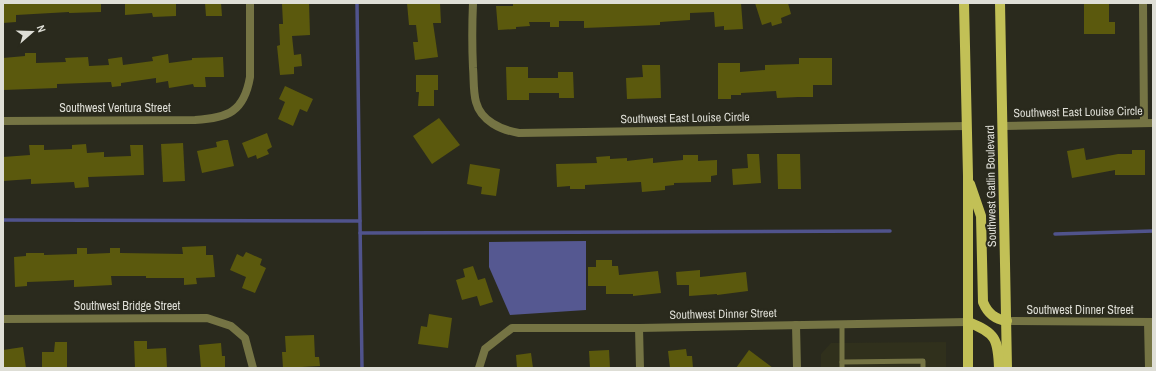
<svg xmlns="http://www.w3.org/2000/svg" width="1156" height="371" font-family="'Archivo Narrow',sans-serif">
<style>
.built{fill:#30301c}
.forest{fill:#555891}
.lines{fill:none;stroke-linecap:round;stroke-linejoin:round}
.stream{stroke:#50538c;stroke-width:3.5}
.building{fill:#5b590d}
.lane{stroke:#757444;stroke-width:5}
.street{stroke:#757444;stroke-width:8}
.primary{stroke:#c2c056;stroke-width:10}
.labels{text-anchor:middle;stroke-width:4;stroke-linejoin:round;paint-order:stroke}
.street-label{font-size:12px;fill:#deded6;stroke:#2a2a1d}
</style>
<rect width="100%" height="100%" fill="#2a2a1d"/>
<!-- built -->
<path class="built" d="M946,342V368H821V354L831,343Z"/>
<!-- forest -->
<path class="forest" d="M586,241V310L510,315L489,267V242Z"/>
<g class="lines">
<!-- stream -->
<g class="stream">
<path d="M357,3L362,368"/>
<path d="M3,220L360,221"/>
<path d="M360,233L890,231"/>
<path d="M1055,234L1153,231"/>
</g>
</g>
<!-- building -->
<g class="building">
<path d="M3,3H101V12L69,13V12L16,15V22L3,23Z"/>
<path d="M125,3H176V16L153,17L152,13L125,15Z"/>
<path d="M205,3H221L222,16H206Z"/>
<path d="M309,3L310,35L292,36L294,55L301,54L302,66L294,67V74L280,75L277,46L280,45L279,24H283L282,4Z"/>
<path d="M407,3H440L441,23H433L438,57L415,60L413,42H418L416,25H409Z"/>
<path d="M513,3H741L743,29L724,30V26L715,27L714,12L690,13V20L660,22V25L584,28V21H559V27H550V22H529L530,26L516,27V29L498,30L496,6H513Z"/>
<path d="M755,3H788L791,14L781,18L782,23L772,26L771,22L762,25Z"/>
<path d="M1084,3H1109V22H1115V34H1084Z"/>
<path d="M25,53H36V63L66,62L65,58L88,57L89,66L109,65L108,59L122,57L123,65L153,61L152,57L168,54L169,63L192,60V58L223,57L224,77H205L206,87H194L193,84L169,88L168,81L156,83V78L121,83V86L112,87L111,82L57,84V88L3,90V58L25,56Z"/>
<path d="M799,58H832V85H813V97H798L777,98L776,91L741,93V95H731V99H718V63H740V72L765,70V65L799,64Z"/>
<path d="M642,65H660L661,98L627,99L626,78L643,77Z"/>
<path d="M506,67H528V78H558V72H573L574,98H559V93H529V100H507Z"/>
<path d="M416,75H438V90H434V106H418L419,92H416Z"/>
<path d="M285,86L313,99L307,112L300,109L293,126L278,119L285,102L279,99Z"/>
<path d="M439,118L460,145L432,164L413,136Z"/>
<path d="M267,133L272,147L267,150L269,154L257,159L256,155L248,158L242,143Z"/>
<path d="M224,140H228L234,166L202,173L197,151L217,147L216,142Z"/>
<path d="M183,143L185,181L163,182L161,144Z"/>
<path d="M86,144L87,153L104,152V157L131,156L130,145H143L144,175L88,177L89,187L75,188L74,182L31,184V179L3,181V157L30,155L29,145H44V150L72,149V145Z"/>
<path d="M1084,148L1086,160L1118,154H1132V150H1145V175H1115V170L1072,178L1067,151Z"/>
<path d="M747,154H759L761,183L733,185L732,169L748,168Z"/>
<path d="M777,154H800L801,189H778Z"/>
<path d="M683,155H698V161L717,160V175L711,176V182L674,183V185L665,186V190L642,192L641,182L585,185V189H570V186L557,187L556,164L597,163L596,157L610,156V159L627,158V161L653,158V163L683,160Z"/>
<path d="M470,164L500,169L496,196L481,194L482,187L467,184Z"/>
<path d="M206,246V255H213L215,277L196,278L197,284L184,285V278H146V276H111L112,285L74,287V280L56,281L27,282V286L15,287L14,257L26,256V253H44V255L77,254V248H87V254L110,253V248H120V253L183,254L182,247Z"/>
<path d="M246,252L262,259L260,265L266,268L255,293L242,288L246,277L230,270L237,254L243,257Z"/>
<path d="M596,260H612V266H618L619,275L658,271L661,293L633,296V294H606V286H588V267H596Z"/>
<path d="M473,266L478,280L485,278L493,302L480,306L477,296L462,300L456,280L465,277L463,269Z"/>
<path d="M700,270V277L746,272L748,291L717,295V294L689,296V285H677L676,272Z"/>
<path d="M429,314L452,318L448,348L418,344L421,326L427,327Z"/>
<path d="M314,335L315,357H319L320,366L283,368L282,352H286L285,336Z"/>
<path d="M134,341H147V349L166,348L167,368H135Z"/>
<path d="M55,342H67V368H42V352H54Z"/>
<path d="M221,343L222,356H225V368H201L199,345Z"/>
<path d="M23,347L26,368H3V350Z"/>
<path d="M686,349L687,356H692L693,368H670L668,351Z"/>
<path d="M609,350L610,368H590L589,351Z"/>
<path d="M749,350L773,368H736Z"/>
<path d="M531,353L533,368H517L516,355Z"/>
</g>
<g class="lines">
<!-- lane -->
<g class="lane">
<path d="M842,324V362"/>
<path d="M842,368V362L923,361V368"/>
</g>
<!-- street -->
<g class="street">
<path d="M473,3C472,25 472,46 473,68C474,79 473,91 476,102C481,121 501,130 519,133L967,126"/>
<path d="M1143,3L1144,123"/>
<path d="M3,121L195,120C228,118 244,112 250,77V3"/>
<path d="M1003,126L1153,123"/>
<path d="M3,319L207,318L231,326L245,338L253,368"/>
<path d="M1007,321L1153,322"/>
<path d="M1148,322L1149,368"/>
<path d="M796,325L797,368"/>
<path d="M639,328L640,368"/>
<path d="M479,368L485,349L512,328H639L968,322"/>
</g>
<!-- primary -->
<g class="primary">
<path d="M964,3L968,176V368"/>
<path d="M1000,3L1007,368"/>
<path d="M970,184L981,216L983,302C988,314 995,319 1007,321"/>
<path d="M968,322C996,333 998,339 999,368"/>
</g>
</g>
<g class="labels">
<!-- street labels -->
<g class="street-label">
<text x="115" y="112">Southwest Ventura Street</text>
<text transform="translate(1078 112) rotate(-1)" y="4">Southwest East Louise Circle</text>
<text transform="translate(685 118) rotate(-1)" y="4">Southwest East Louise Circle</text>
<text transform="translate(991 186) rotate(-91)" y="4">Southwest Gatlin Boulevard</text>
<text x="127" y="310">Southwest Bridge Street</text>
<text x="1080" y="314">Southwest Dinner Street</text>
<text transform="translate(723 314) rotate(-1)" y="4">Southwest Dinner Street</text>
</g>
</g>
<!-- border -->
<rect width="1156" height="371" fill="none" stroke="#deded6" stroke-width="8"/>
<!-- north arrow -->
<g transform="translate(32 32) rotate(70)" stroke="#2a2a1d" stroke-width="3" paint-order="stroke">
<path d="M0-3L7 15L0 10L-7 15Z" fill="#deded6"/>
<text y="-6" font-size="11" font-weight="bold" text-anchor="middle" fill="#deded6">N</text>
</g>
</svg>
